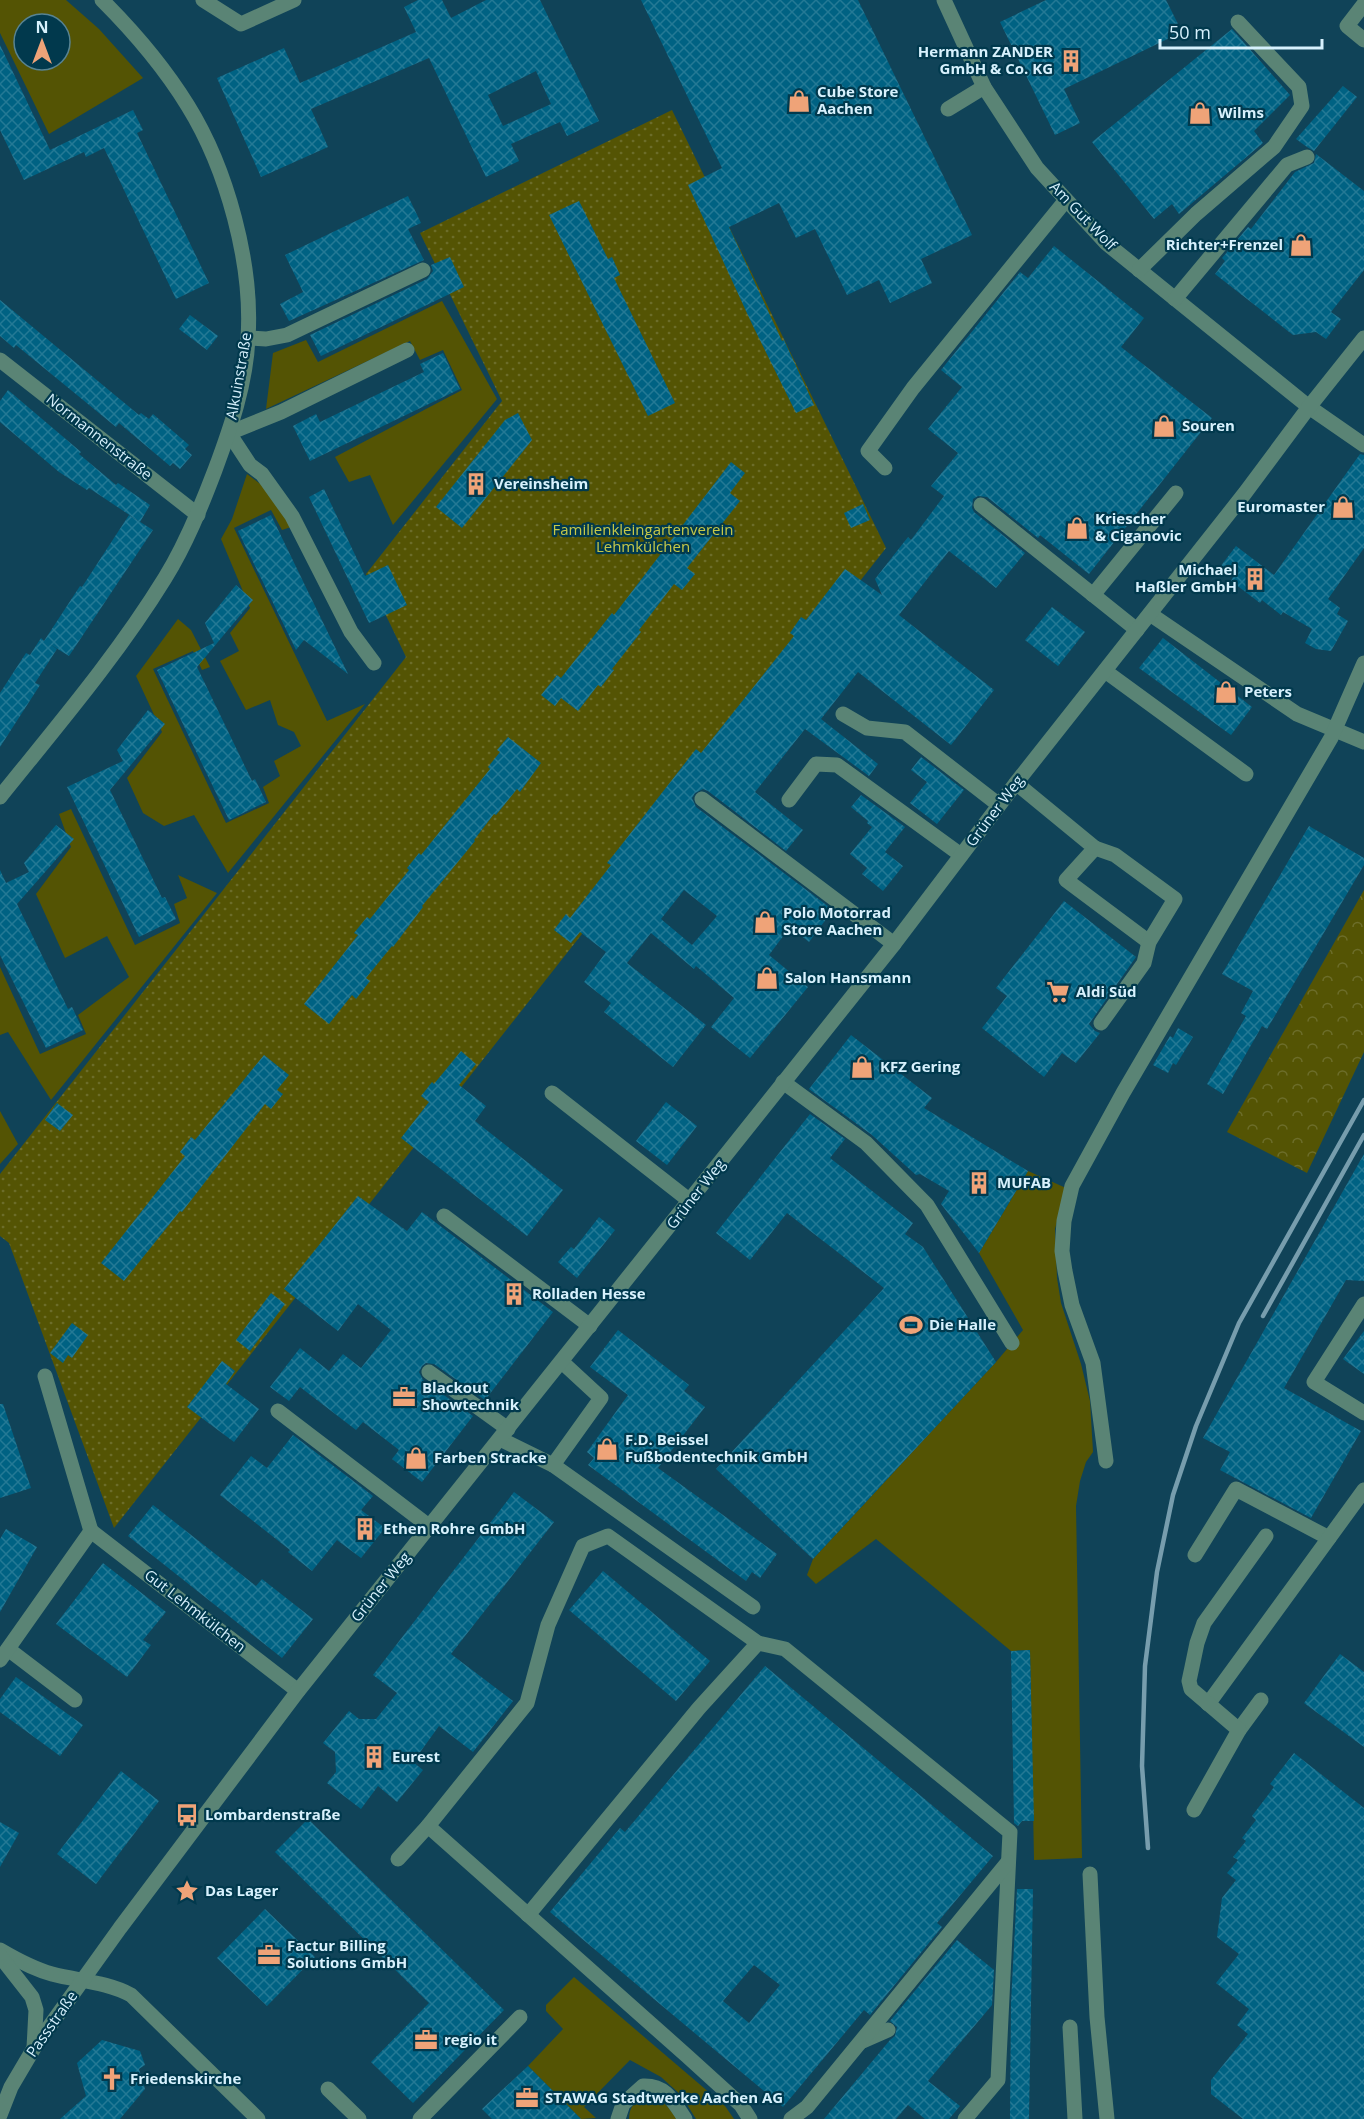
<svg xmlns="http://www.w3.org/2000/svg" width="1364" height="2119" font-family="'Open Sans',sans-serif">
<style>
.grass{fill:#545404;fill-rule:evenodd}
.forest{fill:url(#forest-crowns)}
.garden{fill:url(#garden-dots)}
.building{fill:url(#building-cross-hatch);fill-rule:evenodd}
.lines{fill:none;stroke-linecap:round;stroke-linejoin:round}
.minor{stroke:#5a8475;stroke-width:15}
.rail{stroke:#779dad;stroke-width:4.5}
.labels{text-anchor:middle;stroke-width:4.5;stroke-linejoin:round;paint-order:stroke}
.poi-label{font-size:15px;font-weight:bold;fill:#d7f1fd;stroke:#01394d;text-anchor:start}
.street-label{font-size:15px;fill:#d7f1fd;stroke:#01394d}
.park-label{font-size:15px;fill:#c6c849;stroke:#01394d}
</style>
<defs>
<pattern id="forest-crowns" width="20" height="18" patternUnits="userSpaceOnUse" patternTransform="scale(1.5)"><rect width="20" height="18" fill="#545404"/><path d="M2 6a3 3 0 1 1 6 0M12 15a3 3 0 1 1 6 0" fill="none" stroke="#6c6d2a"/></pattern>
<pattern id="garden-dots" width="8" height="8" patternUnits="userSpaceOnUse" patternTransform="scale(1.5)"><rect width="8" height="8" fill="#545404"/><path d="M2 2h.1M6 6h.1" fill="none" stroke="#6c6d2a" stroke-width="1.8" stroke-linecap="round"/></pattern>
<pattern id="building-cross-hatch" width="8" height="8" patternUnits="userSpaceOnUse" patternTransform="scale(1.5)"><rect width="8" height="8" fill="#006283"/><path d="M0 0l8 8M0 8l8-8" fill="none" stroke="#247995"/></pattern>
</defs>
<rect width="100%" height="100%" fill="#104358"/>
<!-- grass -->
<g class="grass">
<path d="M0,0H66L99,29L143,78L49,134L0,33ZM24,24H60V60H24Z"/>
<path d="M442,301L497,399L393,525L370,475L349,482L335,457L462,390L443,350L420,360L410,341L266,409L273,353L306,340L318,362Z"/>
<path d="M247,474L271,492L291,527L282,530L271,510L234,528L327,721L365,704L228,873L194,815L164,826L143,813L127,778L162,732L136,676L178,619L191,630L210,667L202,670L193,651L153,669L226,823L269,803L263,787L280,776L274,761L301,746L294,732L278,725L270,700L246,710L220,661L239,651L230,633L250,608L221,539L232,519Z"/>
<path d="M71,809L135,945L180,923L174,904L187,898L178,875L217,893L51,1100L8,1032L0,1035V967L40,1054L86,1034L78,1015L129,977L107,936L65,958L36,894L71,847L59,814Z"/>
<path d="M0,1111L18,1144L0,1164Z"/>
<path d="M1028,1171L1066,1188L1055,1229L1057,1278L1061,1303L1081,1364L1090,1401L1093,1452L1086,1462L1080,1481L1076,1506L1082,1858L1034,1860L1030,1650L1011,1651L876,1539L816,1584L807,1575L813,1559L996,1362L1023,1330L979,1253Z"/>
<path d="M574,1977L711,2094L725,2106L734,2119H696L681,2095L661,2077L630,2060L584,2107L596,2118L581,2119L528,2066L563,2029L546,2011V2005Z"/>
<path d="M648,2097C663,2098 668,2107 677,2119H629C629,2106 636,2100 648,2097Z"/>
</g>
<!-- forest -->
<path class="forest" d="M1364,890V1052L1307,1173L1227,1132Z"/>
<!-- garden -->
<path class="garden" d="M672,110L886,548L114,1528L9,1243L0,1236V1174L406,657L366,574L502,401L420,233Z"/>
<!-- building -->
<g class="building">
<path d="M418,0H442L451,18L486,0H540L599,121L567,136L560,122L511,144L519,161L486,177L429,58L311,109L328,147L261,177L217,78L284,48L300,83L416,32L404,7ZM536,71L551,104L503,126L488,95Z"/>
<path d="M641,0H858L972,235L921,259L932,283L890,303L879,280L847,295L815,229L796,238L779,203L729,227L782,341L784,340L814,405L796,413L752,324L688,185L722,168Z"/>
<path d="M1046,0H1166L1182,32L1064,89L1080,123L1055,135L1000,22Z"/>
<path d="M1232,29L1290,95L1254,131L1263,143L1179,214L1172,204L1154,219L1092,142Z"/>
<path d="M0,45L50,150L133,110L143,130L137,133L209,283L176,299L104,148L86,157L84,152L24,180L0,130Z"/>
<path d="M1343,86L1357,97L1314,151L1307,147L1296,139Z"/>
<path d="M1316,154L1364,191V270L1331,312L1341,319L1326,339L1316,332L1293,335L1215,274L1225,261L1222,258L1248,227L1251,229L1295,172L1314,163Z"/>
<path d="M408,196L421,223L408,229L424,260L289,321L280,304L303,292L285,255Z"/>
<path d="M579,201L608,259L612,257L620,275L614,278L675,403L648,416L549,215Z"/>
<path d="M1054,246L1144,318L1121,347L1212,418L1089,574L1040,535L1038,538L987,497L978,496L973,499L972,508L974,512L1025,553L996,588L949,551L899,615L994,690L951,745L858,672L821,719L878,764L869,776L805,729L755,792L803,830L786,851L708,791L703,789L695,793L692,798L696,807L833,910L809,942L790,927L769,955L808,987L750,1058L711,1027L734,998L696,966L694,969L651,933L627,963L706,1025L673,1067L604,1012L611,1003L584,982L606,952L580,932L571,943L554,930L566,914L570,918L611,865L607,863L619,848L696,749L701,753L794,636L790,633L801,617L806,620L845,569L882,595L875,579L908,537L911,540L944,496L931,486L958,453L928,429L962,387L941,370L1020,272L1028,278ZM684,890L717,916L692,945L661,919Z"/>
<path d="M450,257L464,287L321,356L310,335L427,279L433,271L431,265Z"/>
<path d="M0,300L139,415L141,413L149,419L153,414L189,445L185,449L192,455L180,469L173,463L170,466L119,423L116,427L16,345L14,348L0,336Z"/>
<path d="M190,315L218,336L207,350L179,329Z"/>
<path d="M443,353L460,389L310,461L293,426L316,414L320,422L424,372L420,364Z"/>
<path d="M8,390L81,452L79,454L116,485L118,483L150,505L140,522L89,488L87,490L59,472L0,422V401Z"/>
<path d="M518,413L532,440L462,528L436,507L505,420Z"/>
<path d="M1360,454L1364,455V548L1328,599L1340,608L1337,614L1348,621L1331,651L1316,649L1305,643L1312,629L1283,612L1281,615L1262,600L1260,603L1231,581L1233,577L1220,567L1236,546L1274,575Z"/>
<path d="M731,462L745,473L730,493L740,501L687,568L695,574L682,590L674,584L639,630L641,632L612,669L614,670L601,687L598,685L578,711L561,698L555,706L541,695L557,675L561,678L612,613L614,615Z"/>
<path d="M324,489L365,576L388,565L407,605L369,623L309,497Z"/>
<path d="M863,504L870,520L851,528L844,513Z"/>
<path d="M129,515L153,530L69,656L48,643L57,649L35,683L40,685L0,747V693L26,653L30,655L41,638L44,641L80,586L82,587Z"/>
<path d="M271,515L284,542L348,674L304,640L296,650L238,531Z"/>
<path d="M236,585L253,600L197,667L252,781L255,779L266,802L229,820L157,670L214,643L205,623Z"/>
<path d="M1052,607L1085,632L1058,666L1025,640Z"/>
<path d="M1163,638L1252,707L1231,735L1139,668Z"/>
<path d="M148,710L165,724L110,790L162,898L165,897L176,919L139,937L67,787L123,761L117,750Z"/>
<path d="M508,737L541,763L520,792L517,789L496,815L494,814L474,840L475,841L422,906L423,907L393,947L392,946L366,978L370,981L356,999L352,995L329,1024L304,1004L358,935L354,933L367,917L370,919L409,870L407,868L419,853L421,855L490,769L488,767L500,752L497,750Z"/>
<path d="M921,757L964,790L937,824L910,803L927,782L911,770Z"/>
<path d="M861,795L905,827L885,852L903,866L883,891L862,874L867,868L850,854L872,827L867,823L868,821L851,807Z"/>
<path d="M56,825L74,839L17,904L68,1009L72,1007L83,1030L46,1048L0,955V870L6,883L29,872L24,863Z"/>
<path d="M1309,826L1364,858V865L1267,1029L1262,1026L1223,1094L1207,1084L1246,1016L1241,1013L1253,991L1222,974Z"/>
<path d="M1064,901L1136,957L1089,1024L1095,1031L1100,1033L1076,1063L1062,1053L1044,1077L982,1028L1007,996L996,988Z"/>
<path d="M1178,1028L1193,1037L1176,1065L1173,1063L1168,1073L1153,1065L1170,1036L1173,1038Z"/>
<path d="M851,1035L932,1098L924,1108L1028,1171L979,1253L941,1204L949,1191L920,1174L916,1175L872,1135L809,1089Z"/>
<path d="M461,1051L476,1064L459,1085L486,1106L475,1121L563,1190L527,1236L401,1138L429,1102L421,1096L432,1082L434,1084Z"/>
<path d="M264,1055L289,1075L277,1090L283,1094L271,1109L265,1104L182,1212L180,1211L124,1281L101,1263L185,1156L180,1152L191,1137L195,1140Z"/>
<path d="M666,1102L697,1126L667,1165L636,1141Z"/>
<path d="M57,1103L73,1115L60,1131L45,1120Z"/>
<path d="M810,1114L845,1139L830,1158L913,1223L905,1234L923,1247L996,1362L813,1559L716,1469L884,1288L787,1213L750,1260L716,1233Z"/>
<path d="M1364,1154V1281L1346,1280L1284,1388L1361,1431L1311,1518L1220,1470L1230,1452L1203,1438Z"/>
<path d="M358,1196L407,1231L422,1212L553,1312L485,1400L434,1364L426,1363L422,1366L419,1372L423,1380L473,1416L422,1482L392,1459L399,1450L363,1422L356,1430L300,1387L289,1401L270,1387L300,1348L329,1371L343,1354L361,1368L391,1330L358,1304L338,1331L284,1289Z"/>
<path d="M599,1217L615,1230L577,1278L558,1262L571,1247L574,1249Z"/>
<path d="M271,1293L285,1304L250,1351L236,1340Z"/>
<path d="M72,1323L88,1335L72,1358L68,1355L63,1363L50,1353Z"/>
<path d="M618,1330L689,1385L684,1391L705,1407L658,1468L777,1554L760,1578L752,1572L746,1581L588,1465L594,1458L587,1452L628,1395L590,1367Z"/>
<path d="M1364,1331V1374L1343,1359Z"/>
<path d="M222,1361L235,1371L226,1384L259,1409L234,1442L187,1407Z"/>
<path d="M0,1404H3L31,1488L0,1498Z"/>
<path d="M293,1435L373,1496L361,1510L385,1528L361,1558L337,1540L312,1571L288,1552L290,1550L220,1495L251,1456L267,1468Z"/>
<path d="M514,1492L554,1522L451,1654L513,1701L473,1752L439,1726L413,1762L423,1770L397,1802L378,1786L361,1809L327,1783L336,1772L335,1752L323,1743L349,1711L359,1719H376L397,1693L373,1675Z"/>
<path d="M153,1505L256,1586L262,1579L313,1619L282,1658L128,1536Z"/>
<path d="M6,1529L37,1547L0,1612V1539Z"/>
<path d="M103,1563L166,1612L143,1640L151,1645L127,1677L56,1624Z"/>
<path d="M603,1571L710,1661L676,1701L569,1610Z"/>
<path d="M1030,1650L1034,1821H1022L1018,1826L1014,1823L1011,1651Z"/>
<path d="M1340,1654L1364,1672V1747L1304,1703Z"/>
<path d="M765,1666L993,1856L937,1923L942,1927L870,2015L864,2010L783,2107L550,1912L620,1828L625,1832ZM754,1965L780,1985L749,2023L723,2001Z"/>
<path d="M16,1677L83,1725L60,1756L0,1712V1699Z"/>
<path d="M1294,1753L1364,1808V2119H1243L1211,2094V2080L1248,2034L1237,2025L1249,2009L1216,1983L1239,1954L1217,1937L1222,1898L1236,1880L1227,1873L1238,1860L1233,1857L1246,1841L1242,1838L1256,1820L1252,1816L1274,1787L1270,1784Z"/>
<path d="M121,1771L159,1801L96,1884L57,1854Z"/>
<path d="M308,1819L504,2010L413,2103L371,2062L429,2003L275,1852Z"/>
<path d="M0,1822L19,1833L0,1867Z"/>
<path d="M1017,1889H1033L1029,2119H1010L1011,2003Z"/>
<path d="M265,1909L315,1957L267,2006L217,1958Z"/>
<path d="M957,1940L994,1970L992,2005L928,2081L960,2106L949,2119H925L908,2105L896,2119H824L890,2040L895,2036L897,2027L890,2021Z"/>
<path d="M102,2040L140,2051L145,2065L139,2069L145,2089L120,2119H60L86,2096L77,2063Z"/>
<path d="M528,2066L581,2119H492L482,2109Z"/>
</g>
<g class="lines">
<!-- minor -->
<g class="minor">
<path d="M203,0L241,24L294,0"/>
<path d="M944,0L984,87L1037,168L1106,243L1309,407L1364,445"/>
<path d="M1364,4L1347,26L1364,40"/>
<path d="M948,109L984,87"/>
<path d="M1139,270L1196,214L1274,147L1302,106L1299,87L1238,22"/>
<path d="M1175,299L1287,165L1307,157"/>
<path d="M248,338L266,339L287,335L423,270"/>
<path d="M0,360L198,515"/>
<path d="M885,468L868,451L913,388L1066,200"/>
<path d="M981,505L1137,630"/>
<path d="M1093,595L1176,493"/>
<path d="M1150,614L1297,714L1364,742"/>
<path d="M374,663L351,632L292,516L262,474L250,465L229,433L281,412L407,350"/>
<path d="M1105,671L1246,774"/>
<path d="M843,714L867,728L905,732L999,805"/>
<path d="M1016,783L1095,848L1066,880L1149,942"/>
<path d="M0,797C57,726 117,656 165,578C186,544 201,507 215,470C231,427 246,384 248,338C253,264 227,169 188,106C164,67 134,32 102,0"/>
<path d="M702,799L894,944"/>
<path d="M789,800L816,764L837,765L961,855"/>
<path d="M1095,848L1115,855L1175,899L1149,942L1144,963L1101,1023"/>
<path d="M783,1082L866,1143L927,1205L1012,1343"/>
<path d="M552,1093L690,1201"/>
<path d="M444,1216L590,1326"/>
<path d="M1364,1304L1314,1382L1364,1413"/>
<path d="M429,1372L508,1429"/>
<path d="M45,1376L91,1531"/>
<path d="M278,1411L430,1527"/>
<path d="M500,1439L553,1465L601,1398L562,1362"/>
<path d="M1106,1461L1093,1363L1072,1305L1065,1271L1062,1251L1064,1221L1072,1186L1123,1093L1331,738L1364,663"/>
<path d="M553,1465L753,1607"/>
<path d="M1195,1555L1236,1489L1329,1538"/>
<path d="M8,1649L75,1700"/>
<path d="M0,1660L91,1531L298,1691"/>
<path d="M1208,1704L1364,1490"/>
<path d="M1239,1730L1261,1700"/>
<path d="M1194,1810L1239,1730L1191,1689L1189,1681L1192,1667L1197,1643L1204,1623L1266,1536"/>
<path d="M428,1826L687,2056L741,2105L750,2119"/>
<path d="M398,1859L428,1826L527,1703L548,1625L583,1546L608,1536L758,1643"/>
<path d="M1090,1874L1097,2017L1107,2119"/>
<path d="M528,1915L699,1708L758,1643L785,1649L1010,1832L998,2080L965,2119"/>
<path d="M0,1950C17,1960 34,1969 52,1974C79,1981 107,1982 131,1995L258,2119"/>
<path d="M0,1956L32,1997L36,2010L34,2048"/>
<path d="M1070,2027L1075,2119"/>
<path d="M863,2041L888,2030"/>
<path d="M328,2089L359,2119"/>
<path d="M0,2115L11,2087L34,2048L120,1928L298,1691L894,944L1016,783L1245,493L1309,407L1364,338"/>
<path d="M420,2119L520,2017"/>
<path d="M618,2119L623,2104L643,2086C666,2085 673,2101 685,2119"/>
<path d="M791,2119L807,2107L1008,1862"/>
</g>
<!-- rail -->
<g class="rail">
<path d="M1263,1316L1364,1135"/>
<path d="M1148,1848L1142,1766L1145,1666L1157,1572L1173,1495L1196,1426L1239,1323L1364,1100"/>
</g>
</g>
<!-- icons -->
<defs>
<g id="building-bare" transform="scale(1.8)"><path d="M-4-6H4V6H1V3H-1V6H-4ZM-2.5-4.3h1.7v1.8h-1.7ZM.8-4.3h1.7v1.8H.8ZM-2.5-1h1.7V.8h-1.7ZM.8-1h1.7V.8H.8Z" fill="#efa378" stroke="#01394d" stroke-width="2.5" paint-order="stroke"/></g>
<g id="shop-bare" transform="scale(1.8)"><path d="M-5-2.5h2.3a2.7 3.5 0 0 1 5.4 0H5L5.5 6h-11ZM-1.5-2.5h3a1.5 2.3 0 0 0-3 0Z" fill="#efa378" stroke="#01394d" stroke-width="2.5" paint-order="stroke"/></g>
<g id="supermarket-bare" transform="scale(1.8)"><path d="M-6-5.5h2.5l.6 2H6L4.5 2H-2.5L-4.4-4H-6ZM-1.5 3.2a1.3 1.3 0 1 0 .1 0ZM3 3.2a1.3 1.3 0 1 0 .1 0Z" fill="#efa378" stroke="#01394d" stroke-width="2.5" paint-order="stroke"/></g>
<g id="stadium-bare" transform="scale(1.8)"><path d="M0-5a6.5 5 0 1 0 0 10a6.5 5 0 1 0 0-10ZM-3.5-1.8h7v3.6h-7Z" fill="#efa378" stroke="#01394d" stroke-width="2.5" paint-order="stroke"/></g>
<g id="office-bare" transform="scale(1.8)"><path d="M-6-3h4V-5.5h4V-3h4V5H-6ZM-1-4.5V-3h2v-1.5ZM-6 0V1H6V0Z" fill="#efa378" stroke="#01394d" stroke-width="2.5" paint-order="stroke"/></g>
<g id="bus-bare" transform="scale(1.8)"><path d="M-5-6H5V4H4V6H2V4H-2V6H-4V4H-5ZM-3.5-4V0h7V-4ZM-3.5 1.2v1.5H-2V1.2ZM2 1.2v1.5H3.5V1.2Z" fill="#efa378" stroke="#01394d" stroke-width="2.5" paint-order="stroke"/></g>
<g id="sight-bare" transform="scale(1.8)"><path d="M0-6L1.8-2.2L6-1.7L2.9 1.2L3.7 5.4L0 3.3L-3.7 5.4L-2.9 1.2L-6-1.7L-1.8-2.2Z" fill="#efa378" stroke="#01394d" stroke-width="2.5" paint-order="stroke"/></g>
<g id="church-bare" transform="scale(1.8)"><path d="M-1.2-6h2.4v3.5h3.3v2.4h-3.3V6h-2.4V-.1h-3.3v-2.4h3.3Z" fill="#efa378" stroke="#01394d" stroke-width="2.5" paint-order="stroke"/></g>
</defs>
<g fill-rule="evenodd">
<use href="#building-bare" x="1071" y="61"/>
<use href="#shop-bare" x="799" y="101"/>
<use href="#shop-bare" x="1200" y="113"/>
<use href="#shop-bare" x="1301" y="245"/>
<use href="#shop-bare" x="1164" y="426"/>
<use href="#building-bare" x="476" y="484"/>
<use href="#shop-bare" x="1343" y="507"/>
<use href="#shop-bare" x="1077" y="528"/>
<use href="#building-bare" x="1255" y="579"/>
<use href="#shop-bare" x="1226" y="692"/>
<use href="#shop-bare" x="765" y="922"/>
<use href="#shop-bare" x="767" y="978"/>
<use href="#supermarket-bare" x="1058" y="992"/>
<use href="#shop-bare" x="862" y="1067"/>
<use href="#building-bare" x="979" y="1183"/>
<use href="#building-bare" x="514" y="1294"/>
<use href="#stadium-bare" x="911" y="1325"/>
<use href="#office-bare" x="404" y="1397"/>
<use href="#shop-bare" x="607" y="1449"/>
<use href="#shop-bare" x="416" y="1458"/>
<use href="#building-bare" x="365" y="1529"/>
<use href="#building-bare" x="374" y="1757"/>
<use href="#bus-bare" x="187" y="1815"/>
<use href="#sight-bare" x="187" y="1891"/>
<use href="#office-bare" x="269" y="1955"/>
<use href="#office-bare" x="426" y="2040"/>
<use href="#church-bare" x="112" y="2079"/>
<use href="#office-bare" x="527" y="2098"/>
</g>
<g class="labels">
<!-- poi labels -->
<g class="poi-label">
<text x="1053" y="57" text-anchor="end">Hermann ZANDER<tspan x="1053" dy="17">GmbH &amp; Co. KG</tspan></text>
<text x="817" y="97">Cube Store<tspan x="817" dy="17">Aachen</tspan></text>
<text x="1218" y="118">Wilms</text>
<text x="1283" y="250" text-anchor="end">Richter+Frenzel</text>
<text x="1182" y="431">Souren</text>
<text x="494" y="489">Vereinsheim</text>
<text x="1325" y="512" text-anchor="end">Euromaster</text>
<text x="1095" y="524">Kriescher<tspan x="1095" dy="17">&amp; Ciganovic</tspan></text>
<text x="1237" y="575" text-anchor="end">Michael<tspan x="1237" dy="17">Haßler GmbH</tspan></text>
<text x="1244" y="697">Peters</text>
<text x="783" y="918">Polo Motorrad<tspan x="783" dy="17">Store Aachen</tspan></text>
<text x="785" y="983">Salon Hansmann</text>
<text x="1076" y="997">Aldi Süd</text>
<text x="880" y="1072">KFZ Gering</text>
<text x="997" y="1188">MUFAB</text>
<text x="532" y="1299">Rolladen Hesse</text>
<text x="929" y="1330">Die Halle</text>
<text x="422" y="1393">Blackout<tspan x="422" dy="17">Showtechnik</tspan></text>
<text x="625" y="1445">F.D. Beissel<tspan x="625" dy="17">Fußbodentechnik GmbH</tspan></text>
<text x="434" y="1463">Farben Stracke</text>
<text x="383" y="1534">Ethen Rohre GmbH</text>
<text x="392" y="1762">Eurest</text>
<text x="205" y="1820">Lombardenstraße</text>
<text x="205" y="1896">Das Lager</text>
<text x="287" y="1951">Factur Billing<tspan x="287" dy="17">Solutions GmbH</tspan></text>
<text x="444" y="2045">regio it</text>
<text x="130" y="2084">Friedenskirche</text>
<text x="545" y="2103">STAWAG Stadtwerke Aachen AG</text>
</g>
<!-- street labels -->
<g class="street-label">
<text transform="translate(1083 216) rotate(46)" y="5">Am Gut Wolf</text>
<text transform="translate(239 376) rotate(-80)" y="5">Alkuinstraße</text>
<text transform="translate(99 437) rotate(38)" y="5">Normannenstraße</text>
<text transform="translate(995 811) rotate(-53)" y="5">Grüner Weg</text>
<text transform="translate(696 1194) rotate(-52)" y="5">Grüner Weg</text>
<text transform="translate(381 1587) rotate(-51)" y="5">Grüner Weg</text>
<text transform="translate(195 1611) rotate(38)" y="5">Gut Lehmkülchen</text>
<text transform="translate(52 2024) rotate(-55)" y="5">Passstraße</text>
</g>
<!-- park labels -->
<g class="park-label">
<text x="643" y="535">Familienkleingartenverein<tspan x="643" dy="17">Lehmkülchen</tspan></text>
</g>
</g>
<!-- north arrow -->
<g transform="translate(42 42)"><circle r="28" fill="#01394d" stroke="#578393" stroke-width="1.5"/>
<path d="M0-4.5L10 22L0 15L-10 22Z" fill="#efa378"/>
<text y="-9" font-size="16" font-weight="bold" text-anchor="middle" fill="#d7f1fd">N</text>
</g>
<!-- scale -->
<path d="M1160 39v9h162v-9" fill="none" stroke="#d7f1fd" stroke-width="3"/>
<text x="1169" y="39" font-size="18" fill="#d7f1fd" stroke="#01394d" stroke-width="4.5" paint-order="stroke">50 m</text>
</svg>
